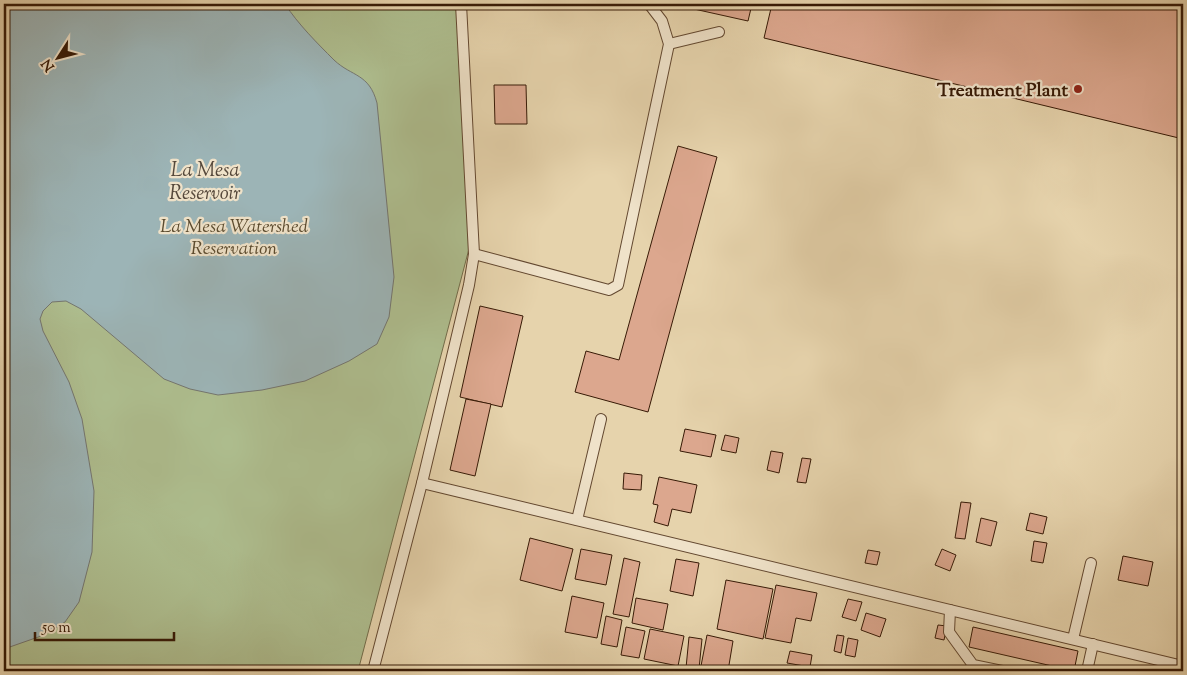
<svg xmlns="http://www.w3.org/2000/svg" width="1187" height="675" font-family="'Sorts Mill Goudy',serif">
<style>
.green{fill:#aebe8f;stroke:#726c4a}
.water{fill:#9cb4b6;stroke:#747670}
.building{fill:#dca78e;stroke:#371a06}
.lines{fill:none;stroke-linecap:round;stroke-linejoin:round}
.service-casing{stroke:#634830;stroke-width:12}
.service{stroke:#efe2c9;stroke-width:10}
.poi-dot{fill:#8f2418;stroke:#efe2c9;stroke-width:2}
.labels{text-anchor:middle;stroke-width:4.5;stroke-linejoin:round;paint-order:stroke}
.poi-label{font-size:19px;font-weight:bold;fill:#371a06;stroke:#efe2c9;text-anchor:end}
.park-label{font-size:19px;font-style:italic;fill:#5b4b2f;stroke:#efe2c9}
.water-label{font-size:20px;font-style:italic;fill:#55483b;stroke:#efe2c9}
</style>
<rect width="100%" height="100%" fill="#e6d3ac"/>
<filter id="stains"><feTurbulence type="fractalNoise" baseFrequency=".004" numOctaves="4"/><feColorMatrix values="0 0 0 0 .2 0 0 0 0 .09 0 0 0 0 .02 0 0 0 .5 -.17"/></filter>
<radialGradient id="worn" r=".72"><stop offset=".6" stop-color="#630" stop-opacity="0"/><stop offset="1" stop-color="#630" stop-opacity=".3"/></radialGradient>
<!-- green -->
<path class="green" d="M4,4H457L470,245L358,671H4Z"/>
<!-- water -->
<path class="water" d="M4,4H285C298,24 317,43 334,60C352,77 369,73 377,103L394,277L389,317L377,344L349,361L305,381L262,390L218,395L190,389L164,379L81,309L66,301L52,302L43,311L40,319L43,331L69,382L82,419L94,491L92,552L79,602L65,622L44,635L4,649Z"/>
<!-- building -->
<g class="building">
<path d="M695,4H752L748,21L694,9Z"/>
<path d="M772,4H1183V139L764,38Z"/>
<path d="M494,85H526L527,124H495Z"/>
<path d="M678,146L717,157L648,412L575,392L586,351L619,360Z"/>
<path d="M480,306L523,316L502,407L460,397Z"/>
<path d="M466,399L491,404L475,476L450,470Z"/>
<path d="M685,429L716,435L711,457L680,451Z"/>
<path d="M725,435L739,438L736,453L721,450Z"/>
<path d="M771,451L783,453L779,473L767,470Z"/>
<path d="M802,458L811,459L806,483L797,482Z"/>
<path d="M624,473L642,475L641,490L623,489Z"/>
<path d="M659,477L697,485L691,513L672,509L668,526L654,522L658,505L653,504Z"/>
<path d="M961,502L971,503L965,539L955,538Z"/>
<path d="M1030,513L1047,517L1043,534L1026,530Z"/>
<path d="M981,518L997,522L991,546L976,542Z"/>
<path d="M530,538L573,549L562,591L520,580Z"/>
<path d="M1034,541L1047,543L1043,563L1031,561Z"/>
<path d="M581,549L612,555L606,585L575,579Z"/>
<path d="M942,549L956,555L950,571L935,565Z"/>
<path d="M868,550L880,552L877,565L865,563Z"/>
<path d="M1123,556L1153,562L1148,586L1118,580Z"/>
<path d="M624,558L640,562L629,617L613,614Z"/>
<path d="M676,559L699,563L693,596L670,591Z"/>
<path d="M726,580L773,589L763,639L717,629Z"/>
<path d="M776,585L817,593L811,621L796,618L791,643L765,638Z"/>
<path d="M572,596L604,603L597,638L565,632Z"/>
<path d="M636,598L668,604L663,630L632,623Z"/>
<path d="M848,599L862,602L856,621L842,617Z"/>
<path d="M866,613L886,619L880,637L861,630Z"/>
<path d="M606,616L622,620L617,647L601,644Z"/>
<path d="M938,625L947,626L944,640L935,638Z"/>
<path d="M626,627L645,631L639,658L621,655Z"/>
<path d="M973,627L1078,651L1074,671L969,647Z"/>
<path d="M650,629L684,636L678,666L644,659Z"/>
<path d="M707,635L733,641L728,671H700Z"/>
<path d="M837,635L844,636L841,653L834,651Z"/>
<path d="M689,637L702,639L699,669L686,668Z"/>
<path d="M848,638L858,640L855,657L845,655Z"/>
<path d="M790,651L812,655L810,667L787,663Z"/>
</g>
<g class="lines">
<!-- service casing -->
<g class="service-casing">
<g id="service">
<path d="M669,44L719,32"/>
<path d="M474,254L609,290L618,285L669,44L662,21L649,4"/>
<path d="M422,483L1183,666"/>
<path d="M577,520L601,419"/>
<path d="M950,610L949,632L973,665L1002,671"/>
<path d="M1073,639L1091,563"/>
<path d="M373,671L422,483L469,285L474,254L461,4"/>
<path d="M1087,671L1093,644"/>
</g>
</g>
<!-- service -->
<use href="#service" class="service"/>
</g>
<!-- markers -->
<circle class="poi-dot" cx="1078" cy="89" r="5"/>
<g class="labels">
<!-- poi labels -->
<g class="poi-label">
<text x="1068" y="96">Treatment Plant</text>
</g>
<!-- park labels -->
<g class="park-label">
<text x="234" y="232">La Mesa Watershed<tspan x="234" dy="22">Reservation</tspan></text>
</g>
<!-- water labels -->
<g class="water-label">
<text x="205" y="176">La Mesa<tspan x="205" dy="23">Reservoir</tspan></text>
</g>
</g>
<!-- margin -->
<rect width="1187" height="675" fill="none" stroke="#e6d3ac" stroke-width="20"/>
<rect x="5" y="5" width="1177" height="665" fill="none" stroke="#371a06" stroke-width="2.5"/>
<rect x="10" y="10" width="1167" height="655" fill="none" stroke="#371a06"/>
<!-- north arrow -->
<g transform="translate(58 58) rotate(234)" stroke="#efe2c9" stroke-width="4" paint-order="stroke">
<path d="M0-4L9 19L0 12L-9 19Z" fill="#371a06"/>
<text y="-8" font-size="14" font-weight="bold" text-anchor="middle" fill="#371a06">N</text>
</g>
<!-- scale -->
<path d="M35 632v8h139v-8" fill="none" stroke="#371a06" stroke-width="2.5"/>
<text x="42" y="632" font-size="15" fill="#371a06" stroke="#efe2c9" stroke-width="4" paint-order="stroke">50 m</text>
<rect width="100%" height="100%" filter="url(#stains)"/>
<rect width="100%" height="100%" fill="url(#worn)"/>
</svg>
